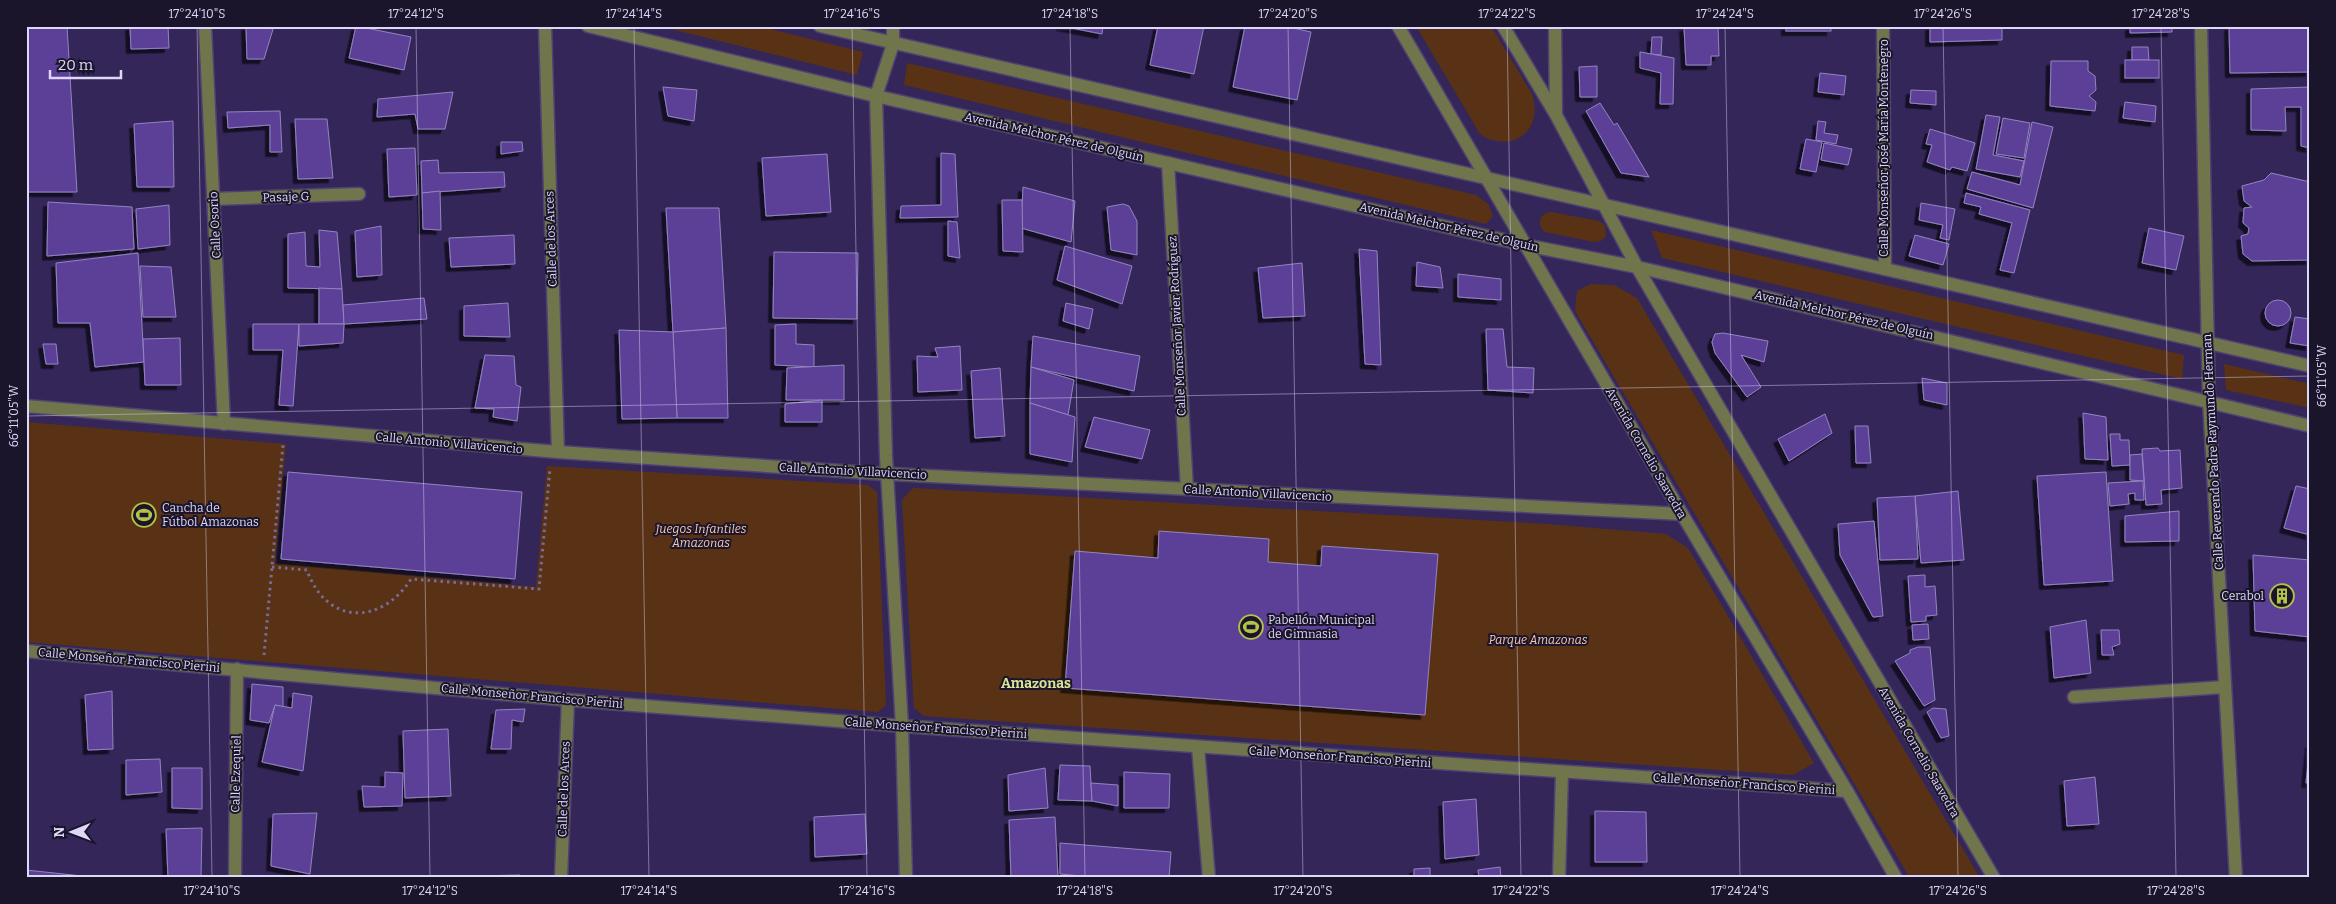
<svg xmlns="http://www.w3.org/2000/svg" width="2336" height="904" font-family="Bitter,serif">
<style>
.green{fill:#593215}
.building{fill:#5b4197;stroke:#9284c0;filter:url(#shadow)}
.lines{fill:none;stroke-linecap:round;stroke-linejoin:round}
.minor-casing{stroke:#504273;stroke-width:15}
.path{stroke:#776c98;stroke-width:3;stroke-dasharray:2.5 4;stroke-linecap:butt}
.minor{stroke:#70754b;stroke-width:12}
.ticks{fill:none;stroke:#ded8f8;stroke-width:1;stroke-opacity:0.45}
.labels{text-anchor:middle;stroke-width:4;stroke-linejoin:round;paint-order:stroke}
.street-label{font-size:12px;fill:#ded8f8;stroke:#1b152c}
.poi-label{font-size:12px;fill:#ded8f8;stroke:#1b152c;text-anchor:start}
.park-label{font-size:12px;font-style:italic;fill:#f7c8ab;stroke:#1b152c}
.neighbourhood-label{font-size:14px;font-weight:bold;fill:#dae396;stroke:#1b152c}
.neatline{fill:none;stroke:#ded8f8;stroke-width:2}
.ticks-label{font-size:12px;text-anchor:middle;fill:#ded8f8}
</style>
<defs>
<filter id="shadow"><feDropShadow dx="-4.5" dy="4.5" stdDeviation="0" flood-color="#0009"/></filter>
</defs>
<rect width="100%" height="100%" fill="#35265a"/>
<!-- green -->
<g class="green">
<path d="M659,26H758L863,52L857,75Z"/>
<path d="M1416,26H1491L1532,94C1544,131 1512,155 1480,134Z"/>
<path d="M907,63L1476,195L1488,204L1493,216L1486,224L904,85Z"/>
<path d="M1551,212L1599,221L1605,225L1606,236L1601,241L1594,242L1545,232C1537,225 1538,214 1551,212Z"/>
<path d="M1651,230L2184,355L2182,379L1662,258Z"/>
<path d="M1591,284L1614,285L1637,298L1980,878H1910L1575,311L1577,291Z"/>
<path d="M2224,364L2310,384V408L2226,390Z"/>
<path d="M26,422L286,444L275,563L536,587L547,466L868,485L877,492L886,705L878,712L26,642Z"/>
<path d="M913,488L1546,524L1666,534L1688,548L1814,763L1793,775L924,716L914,708L902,500Z"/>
</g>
<!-- building -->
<g class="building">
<path d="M26,26H67L77,192H26Z"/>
<path d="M130,26H168L169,48L131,49Z"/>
<path d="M246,26H274L264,59H247Z"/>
<path d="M356,26L411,37L404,70L349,58Z"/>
<path d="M1061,26H1103L1102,34Z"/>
<path d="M1158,26H1204L1194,74L1150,65Z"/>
<path d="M1245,26H1284L1311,32L1297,100L1233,87Z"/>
<path d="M1705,26H1718L1719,56H1711V65H1686L1684,27Z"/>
<rect x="1786" y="26" width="45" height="5"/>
<path d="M1930,26H2002V40L1930,42Z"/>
<path d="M2130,26H2172V32L2130,33Z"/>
<path d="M2229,26H2310V72L2230,73Z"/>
<path d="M1652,37H1662L1661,55L1651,54Z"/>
<path d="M2132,47H2148L2149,60H2132Z"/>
<path d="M1640,52L1674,58L1673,104H1660L1661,73L1640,68Z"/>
<rect x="2125" y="60" width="34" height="18"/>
<path d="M2051,61H2088V71L2095,76L2096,90L2089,96L2096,102L2095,111L2050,106Z"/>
<path d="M1597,66V97H1580L1579,67Z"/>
<path d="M1820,73L1846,76L1844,95L1818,92Z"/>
<path d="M663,87L697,90L694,121L668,116Z"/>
<path d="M2310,87V148L2301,146V107H2285L2286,131L2251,130V89Z"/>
<path d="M1911,90L1936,91V105L1910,103Z"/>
<path d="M453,92L445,129H418L415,114L377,117L378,99Z"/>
<path d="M2125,102L2156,106L2155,122L2123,118Z"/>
<path d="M1600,103L1614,125L1617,123L1649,177L1621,173L1586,111Z"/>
<path d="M280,111L282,152H270V125L228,128L227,112Z"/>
<path d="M1986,115L2000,117L1993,155L2024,161L2020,177L1976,169Z"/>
<path d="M2003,118L2030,123L2024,158L1996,154Z"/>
<path d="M295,119H327L333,178L298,179Z"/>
<path d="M173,121L174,187H137L134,124Z"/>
<path d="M1818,121L1826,122L1824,133L1838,135L1836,144L1816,140Z"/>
<path d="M2032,122L2053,127L2033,208L1967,189L1972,172L2020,185Z"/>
<path d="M1930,129L1975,143L1967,171L1952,167L1950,170L1927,162L1932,145L1926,144Z"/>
<path d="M1806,139L1822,142L1816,172L1800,169Z"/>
<path d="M501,142H522L523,151L501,154Z"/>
<path d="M1824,143L1852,149L1848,165L1821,160Z"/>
<path d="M415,148L417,195L389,197L387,149Z"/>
<path d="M941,153L955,154L958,217L900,218L901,206L941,205Z"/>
<path d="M827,154L831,212L766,216L762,158Z"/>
<path d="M438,160L439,173L504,172L505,187L422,193L421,161Z"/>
<path d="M2271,173L2310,182V260L2252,261L2243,254L2241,236L2248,234L2249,228L2243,223L2244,208L2252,207L2244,201L2242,186L2264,180Z"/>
<path d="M1023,187L1075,201L1071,242L1021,228Z"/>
<path d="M440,191L441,230L423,229L422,193Z"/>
<path d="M1966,193L2030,210L2014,273L2000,270L2012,223L1979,214L1981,207L1964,203Z"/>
<path d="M1002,200H1022L1023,252L1003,251Z"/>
<path d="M48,202L132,207L134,249L47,256Z"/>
<path d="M1921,203L1955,209L1949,240L1940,238L1943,225L1919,220Z"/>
<path d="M1123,204L1129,206L1137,221V255L1111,250L1107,207Z"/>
<path d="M169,205L170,245L138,249L136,209Z"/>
<path d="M666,208H719L726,328L673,332Z"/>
<path d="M948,221L957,222L960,258L948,256Z"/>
<path d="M381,226L382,275L357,277L355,231Z"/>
<path d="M2149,228L2184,236L2176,270L2142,263Z"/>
<path d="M319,230L337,232L342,289L288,288V234L305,232L306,266L320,267Z"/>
<path d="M514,235L515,264L451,267L449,238Z"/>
<path d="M1915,235L1949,244L1943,265L1909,256Z"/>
<path d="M1065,246L1132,266L1122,304L1057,280Z"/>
<path d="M1359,249L1377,251L1381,365L1365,364Z"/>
<path d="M774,252L858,253L857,319L773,318Z"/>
<path d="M138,253L144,362L95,367L90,323H58L56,263Z"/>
<path d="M1417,262L1440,267L1443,288L1416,286Z"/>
<path d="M1302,263L1305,316L1263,318L1258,268Z"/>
<path d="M140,266L171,267L176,317H143Z"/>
<path d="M1458,274L1501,279V300L1458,297Z"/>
<path d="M319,288L342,289L344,324H319Z"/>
<path d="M424,298L427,319L344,324L343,305Z"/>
<circle cx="2278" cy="313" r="13"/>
<path d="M508,303L510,337L464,336V306Z"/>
<path d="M1066,303L1093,309L1089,329L1063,321Z"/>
<path d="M2295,317L2310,319V346L2290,343Z"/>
<path d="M253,324H299L293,406L279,405L283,350H253Z"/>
<path d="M299,324H344L343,343L299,346Z"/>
<path d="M796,324V344L814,345V367L775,365V325Z"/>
<path d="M726,328L728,418H677L673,332Z"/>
<path d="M1486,329H1503L1507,367L1534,368L1533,393L1488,390Z"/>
<path d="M619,330L673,332L677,418L622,419Z"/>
<path d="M1723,333L1768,341L1764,362L1741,355L1761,387L1747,397L1715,353L1712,342L1715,334Z"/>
<path d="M1033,336L1140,356L1134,391L1031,367Z"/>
<path d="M180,338L181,385H145L143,339Z"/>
<path d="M43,344H56L58,364H46Z"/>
<path d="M960,346L962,390L918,392L917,356L938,357L935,348Z"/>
<path d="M485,355L514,356L516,385L521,387L517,421L493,417L494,409L475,408Z"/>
<path d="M844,365V400H786L787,368Z"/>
<path d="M1031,367L1074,380L1068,415L1030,403Z"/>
<path d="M1000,368L1005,436L975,438L971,371Z"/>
<path d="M1922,378L1947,383V405L1924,400Z"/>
<path d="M822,400V422H785V404Z"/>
<path d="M1030,403L1075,417L1072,462L1030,454Z"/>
<path d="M2083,413L2106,417L2108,460L2085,459Z"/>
<path d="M1825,414L1832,433L1789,461L1778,439Z"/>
<path d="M1094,417L1150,430L1142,459L1085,447Z"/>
<path d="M1855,426H1868L1871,463H1856Z"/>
<path d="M2110,434H2120V440H2129L2130,465L2112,466Z"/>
<path d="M2158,448L2160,451L2180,450L2182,488L2161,490L2162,504L2146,505L2142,449Z"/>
<path d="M2142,454L2144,481L2130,480V455Z"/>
<path d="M288,472L522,492L515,579L281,559Z"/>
<path d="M2106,472L2113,581L2044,585L2037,476Z"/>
<path d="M2143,481L2144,500H2135V493L2128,494L2129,504L2110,506L2108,483Z"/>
<path d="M2296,486L2310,489V535L2284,528Z"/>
<path d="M1958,491L1964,560L1921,563L1915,496Z"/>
<path d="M1915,496L1918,559L1880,560L1877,498Z"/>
<path d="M2179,511V541L2125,542V516Z"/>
<path d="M1874,521L1883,616L1873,617L1840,555L1838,524Z"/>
<path d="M1159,531L1269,539L1268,562L1321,566L1322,546L1438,554L1425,715L1065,688L1075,551L1158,558Z"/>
<path d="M2253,555L2310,560V637L2255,631Z"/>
<path d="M1925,575V587L1935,586L1937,615L1926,616V621L1911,622L1908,576Z"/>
<path d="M2086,620L2091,673L2054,678L2050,627Z"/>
<path d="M1928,624L1929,639L1913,640L1912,625Z"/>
<path d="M2101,630H2119L2120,644L2112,647L2114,655H2102Z"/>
<path d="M1918,647H1930L1935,700L1924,706L1895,661L1910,653V650Z"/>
<path d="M252,684L283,687V707L275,705L269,723L250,720Z"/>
<path d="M112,691L113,749L88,750L85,695Z"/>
<path d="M293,693L312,696L303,771L262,762L275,705L292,708Z"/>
<path d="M1933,708L1946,709L1949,736L1941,738L1927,712Z"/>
<path d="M525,709L523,722L512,720L511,749H491L496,710Z"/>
<path d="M448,729L451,796L405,798L403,731Z"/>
<path d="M2310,743V783H2306Z"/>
<path d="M160,759L162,792L126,795V760Z"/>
<path d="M1060,765L1090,766L1092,801L1058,800Z"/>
<path d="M172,768H202V809L172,808Z"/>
<path d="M1045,768L1048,808L1009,811L1008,775Z"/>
<path d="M385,772L403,773L402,806L364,807L362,786L385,787Z"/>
<path d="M1124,772L1170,774L1169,808H1124Z"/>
<path d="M2095,777L2099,824L2067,826L2064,781Z"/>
<path d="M1091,783L1118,785V806L1092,801Z"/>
<path d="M1476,799L1479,855L1445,859L1443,802Z"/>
<path d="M1595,811L1646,812L1647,862H1595Z"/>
<path d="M317,813L310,874L271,866L273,814Z"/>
<path d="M865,814L867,854L815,857L814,817Z"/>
<path d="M1055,817L1058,878H1011L1009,820Z"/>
<path d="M202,828L201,878H168L166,829Z"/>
<path d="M1060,843L1171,852L1169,878H1103L1060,874Z"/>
<path d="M1500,867L1501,878H1479L1478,870Z"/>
<path d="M1430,868V878H1414V869Z"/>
<path d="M26,870L101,878H26Z"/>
<path d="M520,875V878H473V876Z"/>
</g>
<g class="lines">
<!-- minor casing -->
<g class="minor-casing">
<g id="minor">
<path d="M205,26L224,424"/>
<path d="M545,26L558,452"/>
<path d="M588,26L876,96L1525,245L1637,267L2310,426"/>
<path d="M820,26L2310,366"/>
<path d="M893,26V44L876,96L886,456L902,726L906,878"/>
<path d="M1398,26L1682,514L1847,791L1896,878"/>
<path d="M1503,26L1556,115L1637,267L1994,878"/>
<path d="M1555,26L1556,114"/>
<path d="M1883,26L1885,269"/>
<path d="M2201,26L2209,401L2236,878"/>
<path d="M1168,163L1187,489"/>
<path d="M213,199L359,194"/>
<path d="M26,406L558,452L871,473L1682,514"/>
<path d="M26,651L568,700L902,726L1847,791"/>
<path d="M2074,697L2225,687"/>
<path d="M1198,747L1209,878"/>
<path d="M235,878L237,669"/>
<path d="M561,878L568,700"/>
<path d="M1559,878L1562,772"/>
</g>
</g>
<!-- path -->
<g class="path">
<path d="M272,567L307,570C326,625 381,626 411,579L539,589L550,468"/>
<path d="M264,655L283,445"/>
</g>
<!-- minor -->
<use href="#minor" class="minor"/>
</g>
<!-- ticks -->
<path class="ticks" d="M197,26L212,878M416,26L430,878M634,26L649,878M852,26L867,878M1070,26L1085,878M1288,26L1303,878M1507,26L1521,878M1725,26L1740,878M1943,26L1958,878M2161,26L2176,878M26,416L2310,376"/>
<!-- icons -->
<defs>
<g id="stadium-ring" transform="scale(1.25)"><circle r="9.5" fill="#1b152c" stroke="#b6c148" stroke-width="1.5"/><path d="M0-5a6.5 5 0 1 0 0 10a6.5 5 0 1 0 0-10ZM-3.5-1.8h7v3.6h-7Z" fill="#b6c148"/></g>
<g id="building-ring" transform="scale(1.25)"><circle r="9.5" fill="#1b152c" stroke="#b6c148" stroke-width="1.5"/><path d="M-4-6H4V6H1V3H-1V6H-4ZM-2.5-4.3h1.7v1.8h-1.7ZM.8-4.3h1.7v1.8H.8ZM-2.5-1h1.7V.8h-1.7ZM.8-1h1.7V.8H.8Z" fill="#b6c148"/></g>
</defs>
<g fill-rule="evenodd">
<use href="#stadium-ring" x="144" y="515"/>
<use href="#building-ring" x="2282" y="596"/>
<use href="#stadium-ring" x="1251" y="627"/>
</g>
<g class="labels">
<!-- street labels -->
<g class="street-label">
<text transform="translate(1054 137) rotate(13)" y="4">Avenida Melchor Pérez de Olguín</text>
<text transform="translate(1884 148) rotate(-90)" y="4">Calle Monseñor José María Montenegro</text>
<text transform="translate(286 197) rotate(-2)" y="4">Pasaje G</text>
<text transform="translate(215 225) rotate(-93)" y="4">Calle Osorio</text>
<text transform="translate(1449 227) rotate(13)" y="4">Avenida Melchor Pérez de Olguín</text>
<text transform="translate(551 239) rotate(-92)" y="4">Calle de los Arces</text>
<text transform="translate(1844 315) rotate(13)" y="4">Avenida Melchor Pérez de Olguín</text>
<text transform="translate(1177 326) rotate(-93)" y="4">Calle Monseñor Javier Rodríguez</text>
<text transform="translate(449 443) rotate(5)" y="4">Calle Antonio Villavicencio</text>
<text transform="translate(2213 452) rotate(-93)" y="4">Calle Reverendo Padre Raymundo Herman</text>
<text transform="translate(1646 453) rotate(60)" y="4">Avenida Cornelio Saavedra</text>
<text transform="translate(853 471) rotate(3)" y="4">Calle Antonio Villavicencio</text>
<text transform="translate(1258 493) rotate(3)" y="4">Calle Antonio Villavicencio</text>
<text transform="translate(129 660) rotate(5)" y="4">Calle Monseñor Francisco Pierini</text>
<text transform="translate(532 696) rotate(5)" y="4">Calle Monseñor Francisco Pierini</text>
<text transform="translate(936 728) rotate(4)" y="4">Calle Monseñor Francisco Pierini</text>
<text transform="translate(1919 752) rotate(60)" y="4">Avenida Cornelio Saavedra</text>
<text transform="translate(1340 757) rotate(4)" y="4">Calle Monseñor Francisco Pierini</text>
<text transform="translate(236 774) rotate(-89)" y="4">Calle Ezequiel</text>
<text transform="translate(1744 784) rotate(4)" y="4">Calle Monseñor Francisco Pierini</text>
<text transform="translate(564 789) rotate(-88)" y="4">Calle de los Arces</text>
</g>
<!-- poi labels -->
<g class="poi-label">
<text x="162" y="512">Cancha de<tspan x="162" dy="14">Fútbol Amazonas</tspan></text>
<text x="2264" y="600" text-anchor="end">Cerabol</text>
<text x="1268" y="624">Pabellón Municipal<tspan x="1268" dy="14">de Gimnasia</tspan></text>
</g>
<!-- park labels -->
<g class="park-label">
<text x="701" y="533">Juegos Infantiles<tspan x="701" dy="14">Amazonas</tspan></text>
<text x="1538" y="644">Parque Amazonas</text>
</g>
<!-- neighbourhood labels -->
<g class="neighbourhood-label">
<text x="1036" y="688">Amazonas</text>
</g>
</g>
<!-- border -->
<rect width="2336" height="904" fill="none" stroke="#1b152c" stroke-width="55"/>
<!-- north arrow -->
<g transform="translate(72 832) rotate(269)" stroke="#1b152c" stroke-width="4" paint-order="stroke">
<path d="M0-4L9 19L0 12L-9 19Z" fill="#ded8f8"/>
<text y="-8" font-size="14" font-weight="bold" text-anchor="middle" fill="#ded8f8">N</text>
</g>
<!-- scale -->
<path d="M50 70v8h71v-8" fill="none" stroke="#ded8f8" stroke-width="2.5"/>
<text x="58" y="70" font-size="15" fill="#ded8f8" stroke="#1b152c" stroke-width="4" paint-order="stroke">20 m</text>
<rect x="28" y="28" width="2280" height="848" class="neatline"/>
<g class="ticks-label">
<text x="197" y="18">17°24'10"S</text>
<text x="416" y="18">17°24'12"S</text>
<text x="634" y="18">17°24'14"S</text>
<text x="852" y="18">17°24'16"S</text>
<text x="1070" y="18">17°24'18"S</text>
<text x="1288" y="18">17°24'20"S</text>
<text x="1507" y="18">17°24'22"S</text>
<text x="1725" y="18">17°24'24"S</text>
<text x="1943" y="18">17°24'26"S</text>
<text x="2161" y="18">17°24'28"S</text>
<text transform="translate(2322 376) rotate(-90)" y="4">66°11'05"W</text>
<text transform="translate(14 416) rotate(-90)" y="4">66°11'05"W</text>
<text x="212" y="895">17°24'10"S</text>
<text x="430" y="895">17°24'12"S</text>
<text x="649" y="895">17°24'14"S</text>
<text x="867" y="895">17°24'16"S</text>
<text x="1085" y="895">17°24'18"S</text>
<text x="1303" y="895">17°24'20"S</text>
<text x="1521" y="895">17°24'22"S</text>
<text x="1740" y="895">17°24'24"S</text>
<text x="1958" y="895">17°24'26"S</text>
<text x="2176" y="895">17°24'28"S</text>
</g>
</svg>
